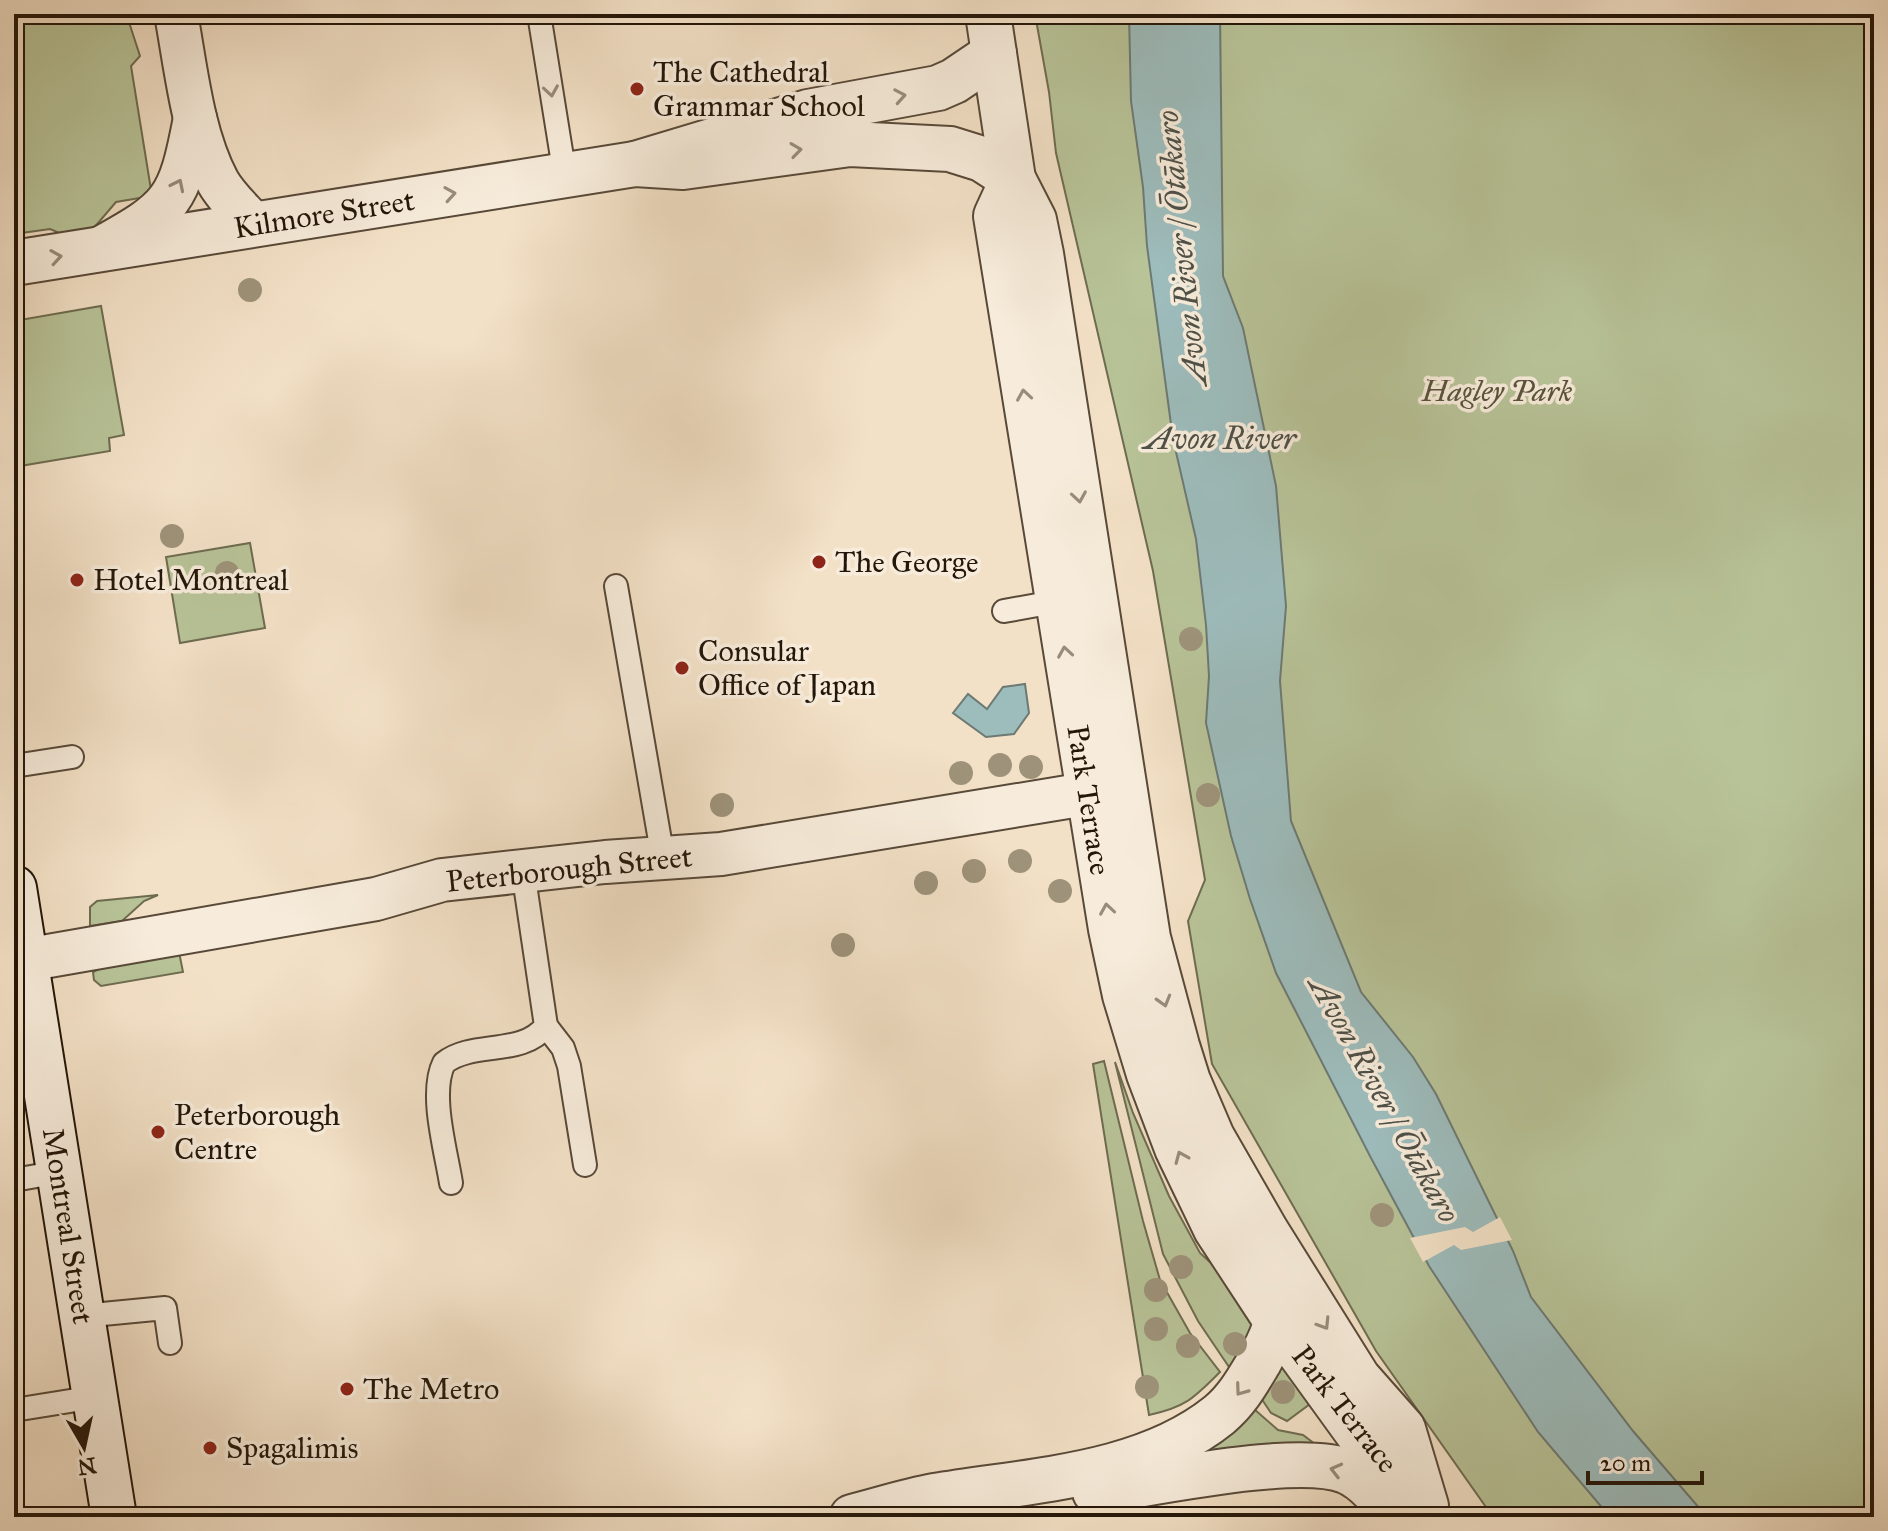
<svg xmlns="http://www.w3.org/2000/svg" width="1888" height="1531" font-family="'IM FELL Great Primer',serif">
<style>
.green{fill:#b8c398;stroke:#6e6c50;stroke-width:2}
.water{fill:#9dbcbc;stroke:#6d7a74;stroke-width:2}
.pier{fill:#f3e1c7}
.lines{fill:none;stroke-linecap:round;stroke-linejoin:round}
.service-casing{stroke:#584938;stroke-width:26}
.minor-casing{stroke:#584938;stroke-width:46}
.tertiary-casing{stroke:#584938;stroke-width:48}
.secondary-casing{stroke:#241609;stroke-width:48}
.service{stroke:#f7ecdb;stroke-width:22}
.minor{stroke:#f7ecdb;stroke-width:42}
.tertiary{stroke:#f7ecdb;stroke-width:44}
.secondary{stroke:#f7ecdb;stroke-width:44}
.tree{fill:#9e937a}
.oneway{stroke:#988c7c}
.poi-dot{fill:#8f2418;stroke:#f7ecdb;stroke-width:3}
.labels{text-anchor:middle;stroke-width:7;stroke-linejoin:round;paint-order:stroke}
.poi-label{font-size:30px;fill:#241609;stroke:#f7ecdb;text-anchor:start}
.street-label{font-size:30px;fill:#241609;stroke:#f7ecdb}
.park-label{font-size:30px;font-style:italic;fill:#58533b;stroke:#f7ecdb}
.water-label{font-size:32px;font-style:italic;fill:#4e5048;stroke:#f7ecdb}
</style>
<rect width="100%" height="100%" fill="#f3e1c7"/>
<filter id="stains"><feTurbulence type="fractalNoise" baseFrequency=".0025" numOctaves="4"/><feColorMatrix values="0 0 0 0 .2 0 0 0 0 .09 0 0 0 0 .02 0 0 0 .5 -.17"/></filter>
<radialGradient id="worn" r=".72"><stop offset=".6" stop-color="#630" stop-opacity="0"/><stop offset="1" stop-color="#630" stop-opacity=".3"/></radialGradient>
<!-- green -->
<g class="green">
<path d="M14,14H129L127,16L140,56L131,66L152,196L116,202L93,229L74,239L50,229L14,234Z"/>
<path d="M1035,14H1874V1517H1493L1376,1351L1212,1064L1188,921L1205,880L1153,571L1056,153L1049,92Z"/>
<path d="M101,306L124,435L109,438L110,451L14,467V321Z"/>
<path d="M250,543L265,628L180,643L166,557Z"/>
<path d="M158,895L144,901L122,921L90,926V907L97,901Z"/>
<path d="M179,952L183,972L101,986L94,980L93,972L111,963Z"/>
<path d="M1104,1061L1143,1221L1160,1280L1190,1333L1220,1372C1194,1398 1186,1407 1149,1415L1093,1064Z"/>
<path d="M1115,1062L1133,1113L1169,1196L1200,1253L1225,1276L1253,1319V1339L1242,1366L1229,1367L1198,1321L1163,1254Z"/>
<path d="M1280,1360L1314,1401L1287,1421L1271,1413L1261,1398Z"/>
<path d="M1254,1409L1278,1430L1303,1435L1315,1444L1153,1467Z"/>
</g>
<!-- water -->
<g class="water">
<path d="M1129,14H1220L1223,276L1243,328L1276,486L1286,606L1280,681L1291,821L1361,992L1413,1057L1436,1094L1513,1251L1531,1297L1633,1431L1707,1517H1610L1538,1432L1429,1266L1371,1158L1276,973L1250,899L1231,836L1206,723L1209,676L1206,625L1196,539L1173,439L1147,246L1143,187L1131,101Z"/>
<path d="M1025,684L1029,713L1014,734L986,737L953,713L968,694L987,709L1003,687Z"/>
</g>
<!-- pier -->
<path class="pier" d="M1500,1217L1512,1240L1461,1250L1454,1245L1423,1262L1410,1238L1465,1227L1473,1232Z"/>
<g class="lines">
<!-- service casing -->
<g class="service-casing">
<g id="service">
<path d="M539,14L565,176"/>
<path d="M616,586L663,858"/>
<path d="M1004,611L1065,600"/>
<path d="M14,766L72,757"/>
<path d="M546,1026L563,1048L569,1066L585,1165"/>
<path d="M14,1180L59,1172"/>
<path d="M451,1183C446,1151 429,1093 444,1063C473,1040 522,1057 546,1026L523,871"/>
<path d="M82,1316L165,1308L170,1343"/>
<path d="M14,1410L95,1397"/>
</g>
</g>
<!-- minor casing -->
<g class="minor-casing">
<g id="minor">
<path d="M176,14C186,68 192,133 218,182C227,198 242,211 254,225"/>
<path d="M99,249C173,208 179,202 195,118"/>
<path d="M14,962L376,899L442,880L605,862L721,854L1122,788"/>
</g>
</g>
<!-- tertiary casing -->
<g class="tertiary-casing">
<g id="tertiary">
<path d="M988,14L1013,179L996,216L1111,929L1125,995L1149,1074L1177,1148L1216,1229L1273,1316L1362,1439L1419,1500"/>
<path d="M635,164L683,167L850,144L950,149L982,159L1013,179L1034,220L1041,254L1148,938L1177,1046L1188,1081L1212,1137L1266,1231L1358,1378L1403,1429L1426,1506"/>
<path d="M14,263L635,164L808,112L938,88L954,81L994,54"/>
<path d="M1095,1492C1151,1484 1297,1452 1346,1471C1367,1480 1382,1500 1395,1517"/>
<path d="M852,1517C880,1510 907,1501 935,1496C1029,1480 1142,1477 1219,1415C1237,1400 1247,1382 1259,1362C1269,1343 1280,1321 1280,1299"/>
</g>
</g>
<!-- secondary casing -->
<g class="secondary-casing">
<path id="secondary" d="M14,888L114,1517"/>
</g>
<!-- service -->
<use href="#service" class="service"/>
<!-- minor -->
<use href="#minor" class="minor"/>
<!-- tertiary -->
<use href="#tertiary" class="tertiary"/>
<!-- secondary -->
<use href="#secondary" class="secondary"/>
</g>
<!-- trees -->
<g class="tree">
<circle cx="250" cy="290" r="12"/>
<circle cx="172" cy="536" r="12"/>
<circle cx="227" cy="573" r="12"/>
<circle cx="1191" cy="639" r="12"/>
<circle cx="1000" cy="765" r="12"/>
<circle cx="1031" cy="767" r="12"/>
<circle cx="961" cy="773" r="12"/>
<circle cx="1208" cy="795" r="12"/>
<circle cx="722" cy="805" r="12"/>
<circle cx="1020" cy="861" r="12"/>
<circle cx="974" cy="871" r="12"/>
<circle cx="926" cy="883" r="12"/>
<circle cx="1060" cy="891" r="12"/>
<circle cx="843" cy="945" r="12"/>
<circle cx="1382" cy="1215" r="12"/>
<circle cx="1181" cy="1267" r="12"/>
<circle cx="1156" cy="1290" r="12"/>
<circle cx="1156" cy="1329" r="12"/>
<circle cx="1235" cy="1344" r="12"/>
<circle cx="1188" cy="1346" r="12"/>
<circle cx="1147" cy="1387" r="12"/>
<circle cx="1283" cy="1392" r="12"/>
</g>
<!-- one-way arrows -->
<defs><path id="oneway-chevron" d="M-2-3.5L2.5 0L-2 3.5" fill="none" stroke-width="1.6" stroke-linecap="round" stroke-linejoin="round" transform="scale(2)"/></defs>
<g class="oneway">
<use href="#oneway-chevron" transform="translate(551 91) rotate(81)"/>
<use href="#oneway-chevron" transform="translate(900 96) rotate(-10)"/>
<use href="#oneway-chevron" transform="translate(796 150) rotate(-8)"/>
<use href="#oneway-chevron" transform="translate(178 185) rotate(-64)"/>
<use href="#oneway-chevron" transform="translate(450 194) rotate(-9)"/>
<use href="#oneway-chevron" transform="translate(56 257) rotate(-9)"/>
<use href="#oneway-chevron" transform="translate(1024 395) rotate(-99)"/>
<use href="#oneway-chevron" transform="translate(1079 497) rotate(81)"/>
<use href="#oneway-chevron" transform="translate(1065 652) rotate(-99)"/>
<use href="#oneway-chevron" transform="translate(1107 909) rotate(-99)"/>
<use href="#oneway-chevron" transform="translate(1164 1001) rotate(74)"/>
<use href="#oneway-chevron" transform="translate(1181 1157) rotate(-113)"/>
<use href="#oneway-chevron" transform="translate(1324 1324) rotate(58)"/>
<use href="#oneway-chevron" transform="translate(1241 1390) rotate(126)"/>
<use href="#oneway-chevron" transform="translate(1336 1470) rotate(-166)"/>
</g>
<!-- markers -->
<g class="poi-dot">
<circle cx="637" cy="89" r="8"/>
<circle cx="819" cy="562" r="8"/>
<circle cx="77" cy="580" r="8"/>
<circle cx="682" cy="668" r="8"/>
<circle cx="158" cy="1132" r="8"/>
<circle cx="347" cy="1389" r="8"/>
<circle cx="210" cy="1448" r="8"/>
</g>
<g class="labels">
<!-- poi labels -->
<g class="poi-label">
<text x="653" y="82">The Cathedral<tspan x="653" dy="34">Grammar School</tspan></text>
<text x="835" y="572">The George</text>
<text x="93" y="590">Hotel Montreal</text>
<text x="698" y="661">Consular<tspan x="698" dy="34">Office of Japan</tspan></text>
<text x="174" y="1125">Peterborough<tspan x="174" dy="34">Centre</tspan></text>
<text x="363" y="1399">The Metro</text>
<text x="226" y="1458">Spagalimis</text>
</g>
<!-- street labels -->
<g class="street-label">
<text transform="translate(324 214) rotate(-9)" y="10">Kilmore Street</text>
<text transform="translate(1089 800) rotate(81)" y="10">Park Terrace</text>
<text transform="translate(569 869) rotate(-6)" y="10">Peterborough Street</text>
<text transform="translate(68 1226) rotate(81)" y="10">Montreal Street</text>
<text transform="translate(1345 1409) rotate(52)" y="10">Park Terrace</text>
</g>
<!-- park labels -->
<g class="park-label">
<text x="1497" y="401">Hagley Park</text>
</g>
<!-- water labels -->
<g class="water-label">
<text transform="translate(1181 248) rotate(-96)" y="11">Avon River / Ōtākaro</text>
<text x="1220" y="449">Avon River</text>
<text transform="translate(1385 1099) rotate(61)" y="11">Avon River / Ōtākaro</text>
</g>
</g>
<!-- margin -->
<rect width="1888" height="1531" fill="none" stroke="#f3e1c7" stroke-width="48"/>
<rect x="16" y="16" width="1856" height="1499" fill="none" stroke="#241609" stroke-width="4"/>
<rect x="24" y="24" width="1840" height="1483" fill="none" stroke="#241609" stroke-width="2"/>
<!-- north arrow -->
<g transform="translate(84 1447) rotate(171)" stroke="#f7ecdb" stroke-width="6" paint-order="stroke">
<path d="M0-6L14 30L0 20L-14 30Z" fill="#241609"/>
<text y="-12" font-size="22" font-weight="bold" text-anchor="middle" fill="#241609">N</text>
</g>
<!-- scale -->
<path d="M1588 1471v12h114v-12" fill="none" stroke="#241609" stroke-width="4"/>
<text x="1600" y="1471" font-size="24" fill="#241609" stroke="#f7ecdb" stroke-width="6" paint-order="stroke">20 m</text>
<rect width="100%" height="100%" filter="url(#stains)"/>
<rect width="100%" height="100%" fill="url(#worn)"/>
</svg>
